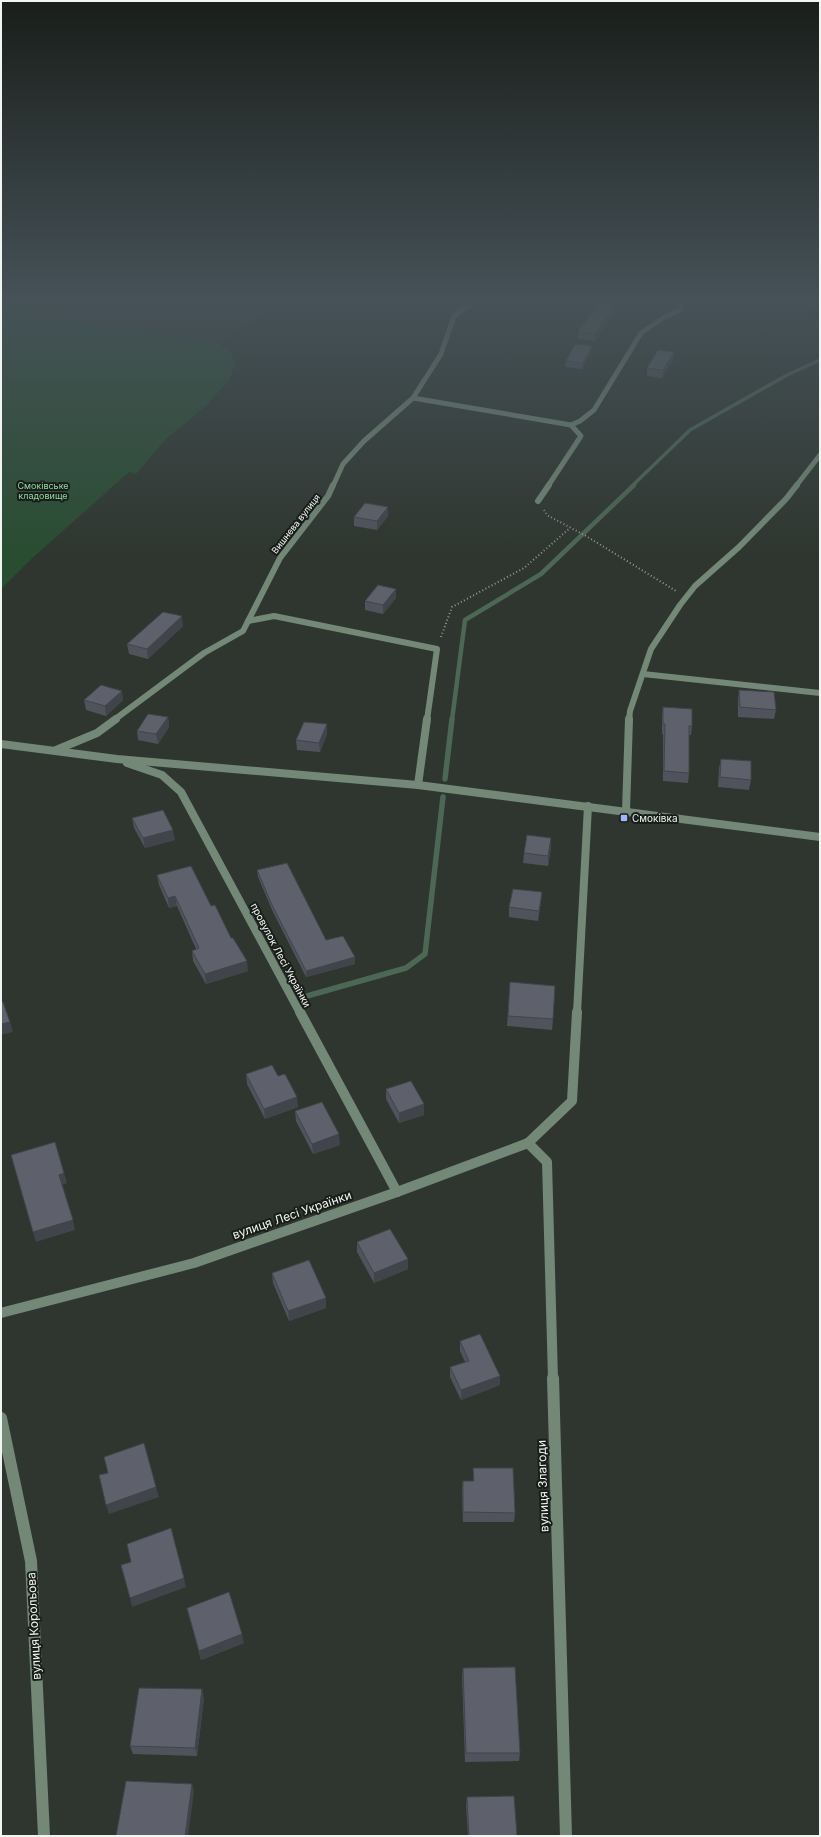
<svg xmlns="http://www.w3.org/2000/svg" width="821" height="1837" font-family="Inter,sans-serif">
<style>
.built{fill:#313f34}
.green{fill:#294d31}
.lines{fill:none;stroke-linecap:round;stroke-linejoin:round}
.stream-far2{stroke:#4c6754;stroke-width:3.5}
.stream-far1{stroke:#4c6754;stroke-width:4.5}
.stream{stroke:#4c6754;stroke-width:5.5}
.river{fill:#052a10;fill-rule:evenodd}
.path{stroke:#929893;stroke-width:2;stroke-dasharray:1 2.5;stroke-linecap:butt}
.minor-far4{stroke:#748877;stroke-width:5}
.minor-far3{stroke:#748877;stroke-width:6}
.minor-far2{stroke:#748877;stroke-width:8}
.minor-far1{stroke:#748877;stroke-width:10}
.minor{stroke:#748877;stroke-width:12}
.wall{fill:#51535c}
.shaded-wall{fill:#42444b}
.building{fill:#5e616b;stroke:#42444b}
.poi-dot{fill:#a0b3fd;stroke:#191d19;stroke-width:1.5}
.labels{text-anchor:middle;stroke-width:4;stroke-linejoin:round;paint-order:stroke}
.far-park-label{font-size:9px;fill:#92daa1;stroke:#191d19}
.far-street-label{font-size:9px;fill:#f0f5f1;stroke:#191d19}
.poi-label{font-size:10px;fill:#f0f5f1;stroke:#191d19;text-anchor:start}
.street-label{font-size:10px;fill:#f0f5f1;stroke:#191d19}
.near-street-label{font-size:12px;fill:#f0f5f1;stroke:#191d19}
</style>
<rect width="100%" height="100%" fill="#2e362f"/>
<!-- built -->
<path class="built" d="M12,298H285L219,344L6,307Z"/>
<!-- green -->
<path class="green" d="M1,298H12L6,308L219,344L230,352L235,364L229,380L207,405L165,440L136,474L129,472L29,561L1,589Z"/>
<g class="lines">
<!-- stream-far2 -->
<path class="stream-far2" d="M632,486L690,430L787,375L820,360"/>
<!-- stream-far1 -->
<path class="stream-far1" d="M452,720L465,620L541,574L634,485"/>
<!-- stream -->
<g class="stream">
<path d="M445,779L452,719"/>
<path d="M307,996L406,968L425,954L443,797"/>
</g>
<!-- river -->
<path class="river" d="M791,298H812L820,304V320L813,318Z"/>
<!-- path -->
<g class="path">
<path d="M544,510L547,515L586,536L676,591"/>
<path d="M441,637L452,607L524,568L570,528"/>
</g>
<!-- minor-far4 -->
<g class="minor-far4">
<path d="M413,398L571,425"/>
<path d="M333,486L343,464L364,441L413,398L441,354L454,316L468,306L475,298"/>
<path d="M548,486L581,436L571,425L580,421L594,410L641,333L663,318L680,310L682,303L677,298"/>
<path d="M796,486L820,455"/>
</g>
<!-- minor-far3 -->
<g class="minor-far3">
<path d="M538,501L549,485"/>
<path d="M248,621L274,616L437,649L427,720"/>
<path d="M643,674L820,693"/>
<path d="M114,720L204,653L243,631L280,558L328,496L333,485"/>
<path d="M629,720L630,711L651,649L680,605L695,586L739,547L786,499L797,485"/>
</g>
<!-- minor-far2 -->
<g class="minor-far2">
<path d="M1,744L117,759L418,785L820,837"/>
<path d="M56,750L97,733L116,719"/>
<path d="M127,763L162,775L181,792L300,1013"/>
<path d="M418,785L427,719"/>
<path d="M626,811L629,719"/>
<path d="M577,1013L588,806"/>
</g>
<!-- minor-far1 -->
<g class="minor-far1">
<path d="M300,1012L397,1192"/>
<path d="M528,1143L547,1162L553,1379"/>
<path d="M1,1313L194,1263L397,1192L528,1143L572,1101L577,1012"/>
</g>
<!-- minor -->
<g class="minor">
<path d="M553,1378L566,1836"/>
<path d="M1,1418L31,1561L44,1836"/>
</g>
</g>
<!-- wall -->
<g class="wall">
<path d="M603,298H626L595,341L578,339V331Z"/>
<path d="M591,352L582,369L565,367L566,361Z"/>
<path d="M673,360L662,378L647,376V368Z"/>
<path d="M388,507V516L377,530L354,526V517Z"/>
<path d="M396,598L383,614L365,610V601Z"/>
<path d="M183,626L148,659L129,654L127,644Z"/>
<path d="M739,690L776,710L774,719L738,717V699Z"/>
<path d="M84,700H123L106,716L86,710Z"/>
<path d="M663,707L692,726L691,735H689V773L688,783L663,781V734H662V717Z"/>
<path d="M168,717L169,727L158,744L138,740L137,731Z"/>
<path d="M327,724V734L320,752L297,750L296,740Z"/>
<path d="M721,759L751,780L749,790L718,787L719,768Z"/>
<path d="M132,818L175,840L145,848L134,828Z"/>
<path d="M551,848L548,866L523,863L524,853Z"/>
<path d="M257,870L326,940L355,964L306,977L273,912L258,877Z"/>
<path d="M157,875L211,906L231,938L248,971L206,984L193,961L192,951L196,949L177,906L169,908L159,885Z"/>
<path d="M541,902L538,921L509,917V907Z"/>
<path d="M510,982L553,1019L552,1030L507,1026Z"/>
<path d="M246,1074L278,1076L298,1107L265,1119L247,1084Z"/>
<path d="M386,1089L424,1104V1115L399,1123L386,1099Z"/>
<path d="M295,1111L340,1145L313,1154L296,1121Z"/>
<path d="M357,1242L408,1269L374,1283L357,1252Z"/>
<path d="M272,1273L326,1308L289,1321L273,1283Z"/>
<path d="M460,1341L500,1376V1385L461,1400L450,1377V1367L465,1362L460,1351Z"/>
<path d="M473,1468L515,1513L514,1522H463L462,1490L463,1481H473Z"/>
<path d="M187,1608L244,1643L201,1660Z"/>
<path d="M463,1668L520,1753L519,1761L465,1762L462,1677Z"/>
<path d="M204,1698L197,1756L133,1754L130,1746Z"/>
<path d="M467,1797L517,1836H468L466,1805Z"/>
</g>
<!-- shaded-wall -->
<g class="shaded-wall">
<path d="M621,298H626L595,341V334Z"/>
<path d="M592,346L591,352L582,369L583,363Z"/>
<path d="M674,352L673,360L662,378L663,370Z"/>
<path d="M388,507V516L377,530V521Z"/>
<path d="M396,589V598L383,614V605Z"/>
<path d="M182,616L183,626L148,659L147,649Z"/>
<path d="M122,691L123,700L106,716L105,706Z"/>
<path d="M168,717L169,727L158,744L156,734Z"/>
<path d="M327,724V734L320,752L319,743Z"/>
<path d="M173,830L175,840L145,848L143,838Z"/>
<path d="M551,838V848L548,866V856Z"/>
<path d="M542,892L541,902L538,921L539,911Z"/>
<path d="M175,896L177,906L169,908L168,898Z"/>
<path d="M355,957V964L306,977V971Z"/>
<path d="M247,961L248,971L206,984L205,974Z"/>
<path d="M10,1022L13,1032L1,1035V1024Z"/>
<path d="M297,1097L298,1107L265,1119L264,1109Z"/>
<path d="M424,1104V1115L399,1123V1113Z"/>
<path d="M339,1134L340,1145L313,1154L312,1144Z"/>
<path d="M64,1173L67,1183L62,1185L59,1175Z"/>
<path d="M73,1220L75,1230L36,1242L33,1232Z"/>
<path d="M408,1259V1269L374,1283V1273Z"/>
<path d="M326,1298V1308L289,1321L288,1311Z"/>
<path d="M500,1376V1385L461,1400V1390Z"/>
<path d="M156,1487L159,1497L109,1514L106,1505Z"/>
<path d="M184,1578L186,1587L132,1607L130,1598Z"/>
<path d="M242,1634L244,1643L201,1660L199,1651Z"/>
<path d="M202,1689L204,1698L197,1756L195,1748Z"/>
<path d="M192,1784L194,1792L188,1836H185Z"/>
</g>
<!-- building -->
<g class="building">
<path d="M603,298H621L595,334L578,331Z"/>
<path d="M575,344L592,346L583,363L566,361Z"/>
<path d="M658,350L674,352L663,370L647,368Z"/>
<path d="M365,503L388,507L377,521L354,517Z"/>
<path d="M378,585L396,589L383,605L365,601Z"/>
<path d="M163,612L182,616L147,649L127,644Z"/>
<path d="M101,685L122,691L105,706L84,700Z"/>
<path d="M739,690L774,692L776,710L740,707Z"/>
<path d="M663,707L692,709V726H689V773L664,771L665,724H663Z"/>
<path d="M148,714L168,717L156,734L137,731Z"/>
<path d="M304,722L327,724L319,743L296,740Z"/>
<path d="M721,759L751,761V780L720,777Z"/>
<path d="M163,810L173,830L143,838L132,818Z"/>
<path d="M527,835L551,838L548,856L524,853Z"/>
<path d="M287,863L326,940L343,936L355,957L306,971L272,905L257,870Z"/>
<path d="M191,866L211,906L215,905L231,938H233L247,961L205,974L192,951L199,948L175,896L168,898L157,875Z"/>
<path d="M513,889L542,892L539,911L509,907Z"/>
<path d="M510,982L555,986L553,1019L508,1016Z"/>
<path d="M1,1001V1002H3L10,1022L1,1024Z"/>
<path d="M272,1065L278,1076L285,1074L297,1097L264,1109L246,1074Z"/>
<path d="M411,1081L424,1104L399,1113L386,1089Z"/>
<path d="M322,1102L339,1134L312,1144L295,1111Z"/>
<path d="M55,1142L64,1173L59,1175L73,1220L33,1232L11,1155Z"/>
<path d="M390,1229L408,1259L374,1273L357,1242Z"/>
<path d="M309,1260L326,1298L288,1311L272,1273Z"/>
<path d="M480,1334L500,1376L461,1390L450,1367L469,1361L460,1341Z"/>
<path d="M144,1443L156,1487L106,1505L99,1475L108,1473L104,1457Z"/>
<path d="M473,1468H513L515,1513L463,1512V1481H474Z"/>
<path d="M171,1528L184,1578L130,1598L121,1565L131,1562L127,1544Z"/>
<path d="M229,1592L242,1634L199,1651L187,1608Z"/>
<path d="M515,1667L520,1753H466L463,1668Z"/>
<path d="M139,1688L202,1689L195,1748L130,1746Z"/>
<path d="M126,1781L192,1784L185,1836H116Z"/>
<path d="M514,1796L517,1836H469L467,1797Z"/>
</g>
<!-- sky -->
<linearGradient id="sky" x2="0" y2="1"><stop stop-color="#191e1a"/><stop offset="0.54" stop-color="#465258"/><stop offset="1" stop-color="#465258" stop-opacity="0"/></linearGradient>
<rect width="821" height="555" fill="url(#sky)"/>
<!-- markers -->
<rect class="poi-dot" x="620" y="814" width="8" height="8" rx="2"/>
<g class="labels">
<!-- far-park labels -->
<g class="far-park-label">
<text x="43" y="489">Смоківське<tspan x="43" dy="10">кладовище</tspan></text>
</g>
<!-- far-street labels -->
<g class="far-street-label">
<text transform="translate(296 524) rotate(-52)" y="3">Вишнева вулиця</text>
</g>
<!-- poi labels -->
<g class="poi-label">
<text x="632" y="822">Смоківка</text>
</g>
<!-- street labels -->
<g class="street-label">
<text transform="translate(281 955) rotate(62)" y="4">провулок Лесі Українки</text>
</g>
<!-- near-street labels -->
<g class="near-street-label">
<text transform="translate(292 1215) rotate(-19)" y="4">вулиця Лесі Українки</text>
<text transform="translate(543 1486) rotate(-92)" y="4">вулиця Злагоди</text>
<text transform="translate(34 1626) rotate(-93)" y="4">вулиця Корольова</text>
</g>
</g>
<!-- border -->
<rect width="821" height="1837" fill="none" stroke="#f0f5f1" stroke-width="4"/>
</svg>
